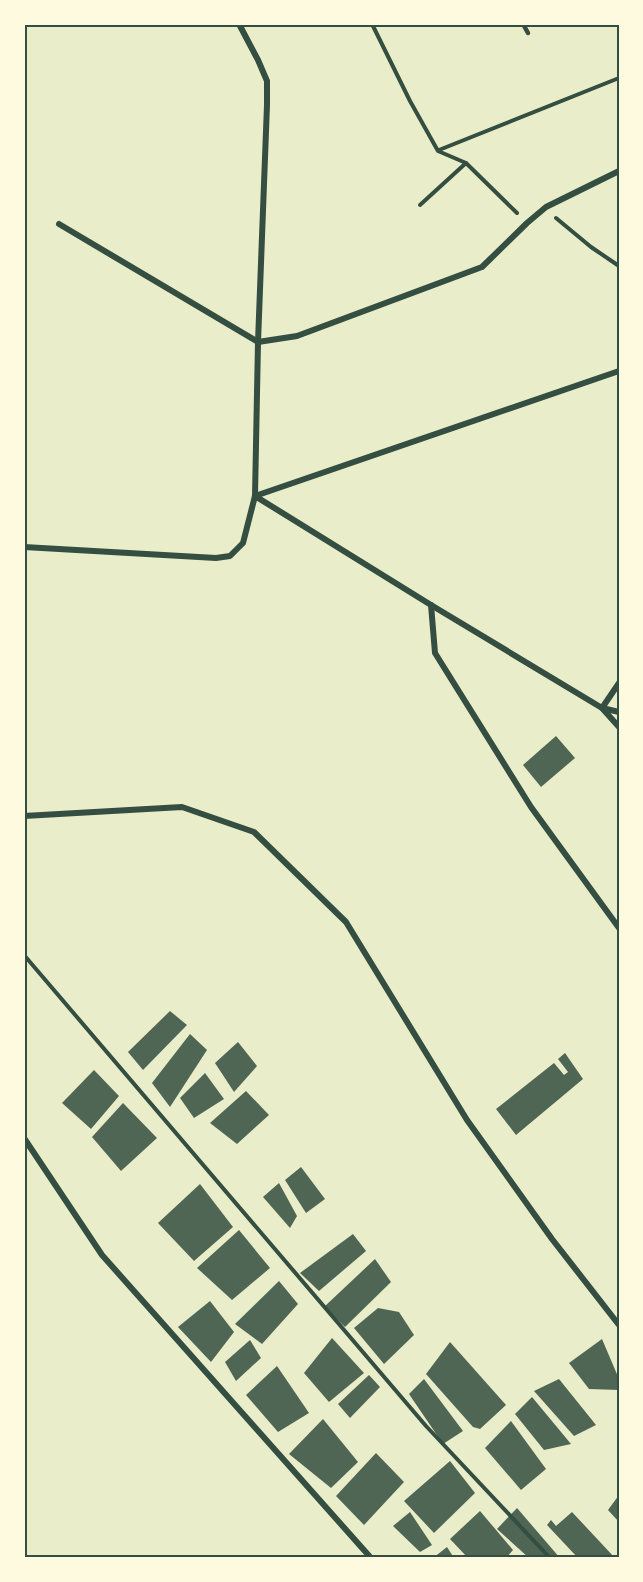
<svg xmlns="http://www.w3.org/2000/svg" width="643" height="1582" font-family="'Public Sans',sans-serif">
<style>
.building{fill:#4f6655}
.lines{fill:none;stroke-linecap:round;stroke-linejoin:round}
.path{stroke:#344e41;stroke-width:4}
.service{stroke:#344e41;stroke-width:4.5}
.minor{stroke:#344e41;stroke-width:6}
.neatline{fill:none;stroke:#344e41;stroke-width:2}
</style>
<rect width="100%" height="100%" fill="#e9edc9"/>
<!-- building -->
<g class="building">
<path d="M556,736L575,758L541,787L523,765Z"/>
<path d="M170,1011L187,1025L143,1070L128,1052Z"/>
<path d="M190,1034L207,1050L170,1107L152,1083Z"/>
<path d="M238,1042L257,1066L234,1092L215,1063Z"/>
<path d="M565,1053L583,1079L516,1135L496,1109L554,1063L564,1075L568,1072L558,1059Z"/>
<path d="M94,1070L119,1096L91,1129L62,1103Z"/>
<path d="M205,1073L224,1099L194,1118L180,1098Z"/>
<path d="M246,1091L269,1115L237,1144L210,1123Z"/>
<path d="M123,1103L157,1138L121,1171L92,1137Z"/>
<path d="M301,1167L325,1199L306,1213L285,1180Z"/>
<path d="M279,1183L297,1216L290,1228L263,1197Z"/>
<path d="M200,1184L233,1227L194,1261L158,1223Z"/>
<path d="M239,1230L270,1268L232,1300L197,1268Z"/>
<path d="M353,1234L366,1251L319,1291L300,1273Z"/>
<path d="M375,1259L391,1282L345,1327L324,1307Z"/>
<path d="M279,1281L298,1304L262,1344L235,1324Z"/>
<path d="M210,1301L234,1332L211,1362L178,1327Z"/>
<path d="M378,1308L399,1312L414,1335L384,1364L354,1328Z"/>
<path d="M332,1338L364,1373L329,1402L304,1373Z"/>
<path d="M602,1339L619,1379V1390L589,1389L569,1363Z"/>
<path d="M250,1340L261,1358L236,1381L225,1362Z"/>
<path d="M450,1342L506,1405L480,1429L473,1427L426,1374Z"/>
<path d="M277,1366L309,1413L278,1432L246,1395Z"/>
<path d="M369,1375L380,1387L350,1418L338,1404Z"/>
<path d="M424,1379L463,1431L443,1444L409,1394Z"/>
<path d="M559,1379L596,1425L574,1436L534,1391Z"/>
<path d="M532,1397L571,1444L544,1450L515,1414Z"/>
<path d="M323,1419L358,1462L331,1488L289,1454Z"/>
<path d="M511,1421L546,1469L521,1490L485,1448Z"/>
<path d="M376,1453L404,1482L364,1525L336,1496Z"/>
<path d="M450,1461L475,1493L434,1533L404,1501Z"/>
<path d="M619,1495V1522L608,1510Z"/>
<path d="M517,1508L560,1558H529L497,1529Z"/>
<path d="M480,1511L513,1550L506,1558H468L450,1539Z"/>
<path d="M410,1512L432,1545L420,1552L393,1526Z"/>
<path d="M572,1512L615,1558H578L547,1525L551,1520L556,1526Z"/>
<path d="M447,1547L454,1558H433Z"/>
</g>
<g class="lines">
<!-- path -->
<g class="path">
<path d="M372,24L410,101L438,151L466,163L517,213"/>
<path d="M439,150L619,78"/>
<path d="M420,205L466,163"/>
<path d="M556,218L591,247L619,266"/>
<path d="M24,955L426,1426L550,1558"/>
</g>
<!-- service -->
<path class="service" d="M523,24L528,33"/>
<!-- minor -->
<g class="minor">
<path d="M59,224L258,342L297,336L482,267L527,223L546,207L619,171"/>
<path d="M255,496L431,605L602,708L619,712"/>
<path d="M255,496L619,371"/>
<path d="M24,547L216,558L230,556L243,543L255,496L258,342L267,105V81L258,60L239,24"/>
<path d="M431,605L435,653L531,807L619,928"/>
<path d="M619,683L602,708L619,727"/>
<path d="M24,816L182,807L254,832L346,922L467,1120L552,1239L619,1325"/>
<path d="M24,1138L102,1255L371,1558"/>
</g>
</g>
<!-- border -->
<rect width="643" height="1582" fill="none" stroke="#fefae0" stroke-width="51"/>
<rect x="26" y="26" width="592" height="1530" class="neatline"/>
</svg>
